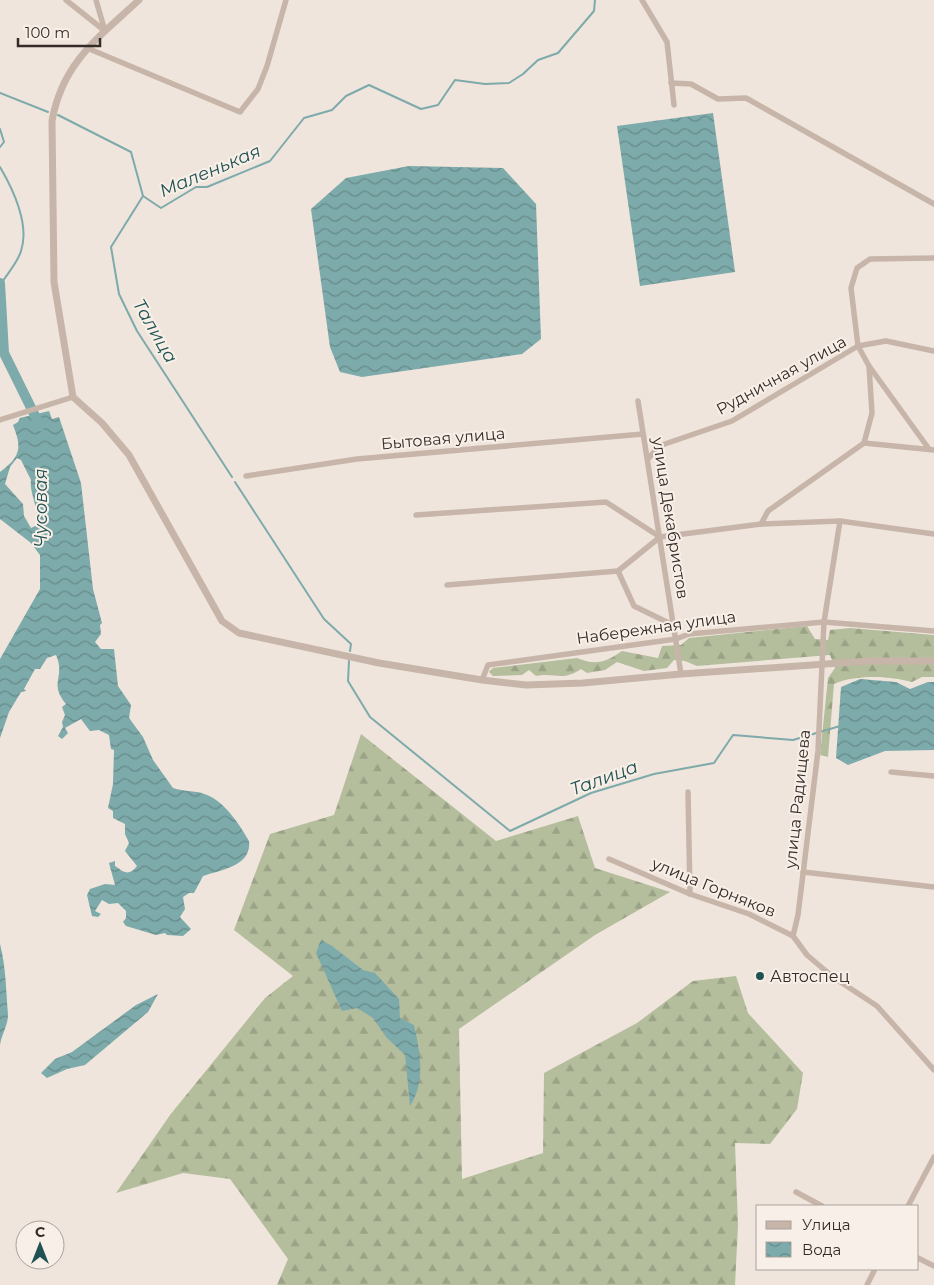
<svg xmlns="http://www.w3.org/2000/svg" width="934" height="1285" font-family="Montserrat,sans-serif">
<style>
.forest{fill:url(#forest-firs)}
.water{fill:url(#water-waves);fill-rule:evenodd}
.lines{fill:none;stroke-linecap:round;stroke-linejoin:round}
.stream{stroke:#7daaaa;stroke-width:2}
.river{stroke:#7daaaa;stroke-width:10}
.minor{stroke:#c7b5a9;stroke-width:5.5}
.tertiary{stroke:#c7b5a9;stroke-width:7}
.poi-dot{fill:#215253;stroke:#f8f0e8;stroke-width:2}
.labels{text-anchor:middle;stroke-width:4;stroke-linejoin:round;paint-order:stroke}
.street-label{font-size:16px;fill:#352b28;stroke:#f8f0e8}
.poi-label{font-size:16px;fill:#352b28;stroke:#f8f0e8;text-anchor:start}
.water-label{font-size:18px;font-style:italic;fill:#215253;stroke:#f8f0e8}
</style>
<defs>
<pattern id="forest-firs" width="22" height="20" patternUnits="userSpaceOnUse" patternTransform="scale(1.25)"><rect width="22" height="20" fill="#b4be9d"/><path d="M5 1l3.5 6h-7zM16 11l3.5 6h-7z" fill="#9ba387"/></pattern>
<pattern id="water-waves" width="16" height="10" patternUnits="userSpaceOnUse" patternTransform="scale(1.25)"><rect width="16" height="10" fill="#7daaaa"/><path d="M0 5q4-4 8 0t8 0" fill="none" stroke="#678b8a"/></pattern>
</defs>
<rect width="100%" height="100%" fill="#f0e5dc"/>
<!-- forest -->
<g class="forest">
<path d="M807,626L815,639L828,640L830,630L850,628L934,635V677H922L912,682C889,676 856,674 834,684L828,757L820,755L828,678L835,668L830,655L697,666L685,661L674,660L667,668L644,671L617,662L605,670L587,673L581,669C562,682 555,672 536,676L529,670L522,675L493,676L489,672L493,668L577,658C596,666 606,662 622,651L658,658L662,646L681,645L689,638Z"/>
<path d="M361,734L496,841L578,816L595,868L670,892L595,935L459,1029L462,1179L543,1153L544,1073L637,1023L693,981L736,976L748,1013L803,1073L797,1109L770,1144L735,1143L738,1226L735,1285H277L288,1259L230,1179L183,1173L116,1193L170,1115L265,998L293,976L234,930L270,834L334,815Z"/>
</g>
<!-- water -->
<g class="water">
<path d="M713,113L735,272L640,286L617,126Z"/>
<path d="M409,166L503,168L536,204L541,339L522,354L362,377L340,372L330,347L311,209L346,178Z"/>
<path d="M49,411L52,419L59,417L81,483L93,589L102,623L100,625L101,634L95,642L101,649H114L118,686L131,705L129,718L143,737L153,760L173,788C184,792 197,790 207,795C225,802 240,825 249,841C252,866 221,870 203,876L194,893H189L183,897L185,909L180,917L191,929L183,936L167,935L165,933L156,935L126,926L123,922L126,918V911L118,903L109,904L102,900L95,911L101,914L98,917L92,916L87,895L90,889L105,884L115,885L109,863L115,861V866C125,873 129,876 137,866L125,851L129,843L125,834V824L113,818V811L108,808L113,784L114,750L111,749L109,735L99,730L90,731L81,719L65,728L68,733L62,739L58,736L63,727L62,722L65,715L62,707L66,704C48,682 66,678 56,655L47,658L40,669H35L24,689L26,691L21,692L9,712L0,738V659L40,589V555L31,543L0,519V472C21,456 22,448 13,425L18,422L20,418ZM17,458L21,460L31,480C29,493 39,507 37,525L31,528L24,516L23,504L5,484L10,467Z"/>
<path d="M860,679L896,682L910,689L928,682H934V750L885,751L848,765L836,758L841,687Z"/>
<path d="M321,940L332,946L363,970L375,973L399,999L400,1018L414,1025C420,1051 426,1082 410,1106L405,1055L386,1037L373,1018L357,1008L342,1011L316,953Z"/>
<path d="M0,944C6,967 6,992 8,1015C8,1025 1,1036 0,1045Z"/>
<path d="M158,994L148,1012L85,1065L67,1069L47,1078L41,1073L55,1059L72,1052L136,1005Z"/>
</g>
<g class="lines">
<!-- stream -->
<g class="stream">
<path d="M0,93L48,112"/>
<path d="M58,115L131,152L143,196L111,247L119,294L137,331L232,477"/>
<path d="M0,129L4,142L0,147"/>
<path d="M0,167C13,189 30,225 21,251C18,262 7,274 1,284"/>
<path d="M143,196L161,208L196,187H207L270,161L304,118L332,110L346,96L369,85L421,109L438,105L455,80L485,84L509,83L523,74L538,60L558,53L594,11L595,0"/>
<path d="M235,482L324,619L351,644L350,651"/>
<path d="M349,661L348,681L370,717L510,831L591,793L654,774L714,763L733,735L793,740L840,726"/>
</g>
<!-- river -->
<path class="river" d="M0,283L4,353L40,426"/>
<!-- minor -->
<g class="minor">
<path d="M66,0L105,31"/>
<path d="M96,0L105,31"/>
<path d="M642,0L667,42L674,105"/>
<path d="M87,48L240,112L258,89L267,66L286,0"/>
<path d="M671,83L691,84L718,99L746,98L934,204"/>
<path d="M638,401L681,674"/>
<path d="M0,420L73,397"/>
<path d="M864,443L934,450"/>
<path d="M929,449L869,366L858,346L851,288L857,268L870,259L934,258"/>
<path d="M648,459L659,446L732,421L858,346L886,341L934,351"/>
<path d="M246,476L357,459L643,434"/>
<path d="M416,515L606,502L660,537"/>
<path d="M761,524L768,511L864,443L872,413L869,366"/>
<path d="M618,571L634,606L675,626"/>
<path d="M447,585L618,571L660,537L761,524L840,521L934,534"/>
<path d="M482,680L488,665L676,639L689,634L824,622L934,631"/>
<path d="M891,772L934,776"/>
<path d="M688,792L690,894"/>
<path d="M609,859L690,894L749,914L793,936L807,955L833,977L877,1006L934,1070"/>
<path d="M803,872L934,887"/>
<path d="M793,936L798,915L818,751L824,622L840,521"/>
<path d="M796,1192L822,1206"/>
<path d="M908,1206L934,1157"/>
<path d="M918,1258L934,1266"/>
<path d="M867,1285L875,1269"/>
</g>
<!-- tertiary -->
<path class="tertiary" d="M139,0C99,37 62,63 52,121L54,282L73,397L102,423L129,455L222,621L239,633L379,663L482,680L526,685L583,683L681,674L869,661H934"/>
</g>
<!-- markers -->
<circle class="poi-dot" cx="760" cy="976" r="5"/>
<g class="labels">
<!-- street labels -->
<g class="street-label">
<text transform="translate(781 375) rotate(-29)" y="6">Рудничная улица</text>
<text transform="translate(443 438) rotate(-5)" y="6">Бытовая улица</text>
<text transform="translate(671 518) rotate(81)" y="6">улица Декабристов</text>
<text transform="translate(656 627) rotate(-8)" y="6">Набережная улица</text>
<text transform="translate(797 799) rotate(-84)" y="6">улица Радищева</text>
<text transform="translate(714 887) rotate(22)" y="6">улица Горняков</text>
</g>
<!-- poi labels -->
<g class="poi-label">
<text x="770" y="982">Автоспец</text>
</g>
<!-- water labels -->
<g class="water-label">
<text transform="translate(210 171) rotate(-23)" y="6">Маленькая</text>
<text transform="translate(155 331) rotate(60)" y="6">Талица</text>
<text transform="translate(41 508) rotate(-90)" y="6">Чусовая</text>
<text transform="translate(604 778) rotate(-20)" y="6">Талица</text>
</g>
</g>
<!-- legend -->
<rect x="756" y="1205" width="162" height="65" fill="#f8f0e8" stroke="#aaa19b"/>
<rect x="766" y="1221" width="25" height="8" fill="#c7b5a9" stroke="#aaa19b"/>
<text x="802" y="1230" font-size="15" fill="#352b28">Улица</text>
<rect x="766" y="1242" width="25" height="15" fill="url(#water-waves)" stroke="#aaa19b"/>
<text x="802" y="1255" font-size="15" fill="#352b28">Вода</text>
<!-- north arrow -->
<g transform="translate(40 1245)"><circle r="24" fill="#f8f0e8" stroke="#aaa19b"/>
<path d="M0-4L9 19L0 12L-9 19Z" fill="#215253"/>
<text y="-8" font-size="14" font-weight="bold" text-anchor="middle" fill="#352b28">С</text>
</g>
<!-- scale -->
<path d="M18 38v8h82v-8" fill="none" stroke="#352b28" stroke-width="2.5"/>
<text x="25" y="38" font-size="15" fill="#352b28" stroke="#f8f0e8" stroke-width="4" paint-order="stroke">100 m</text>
</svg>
